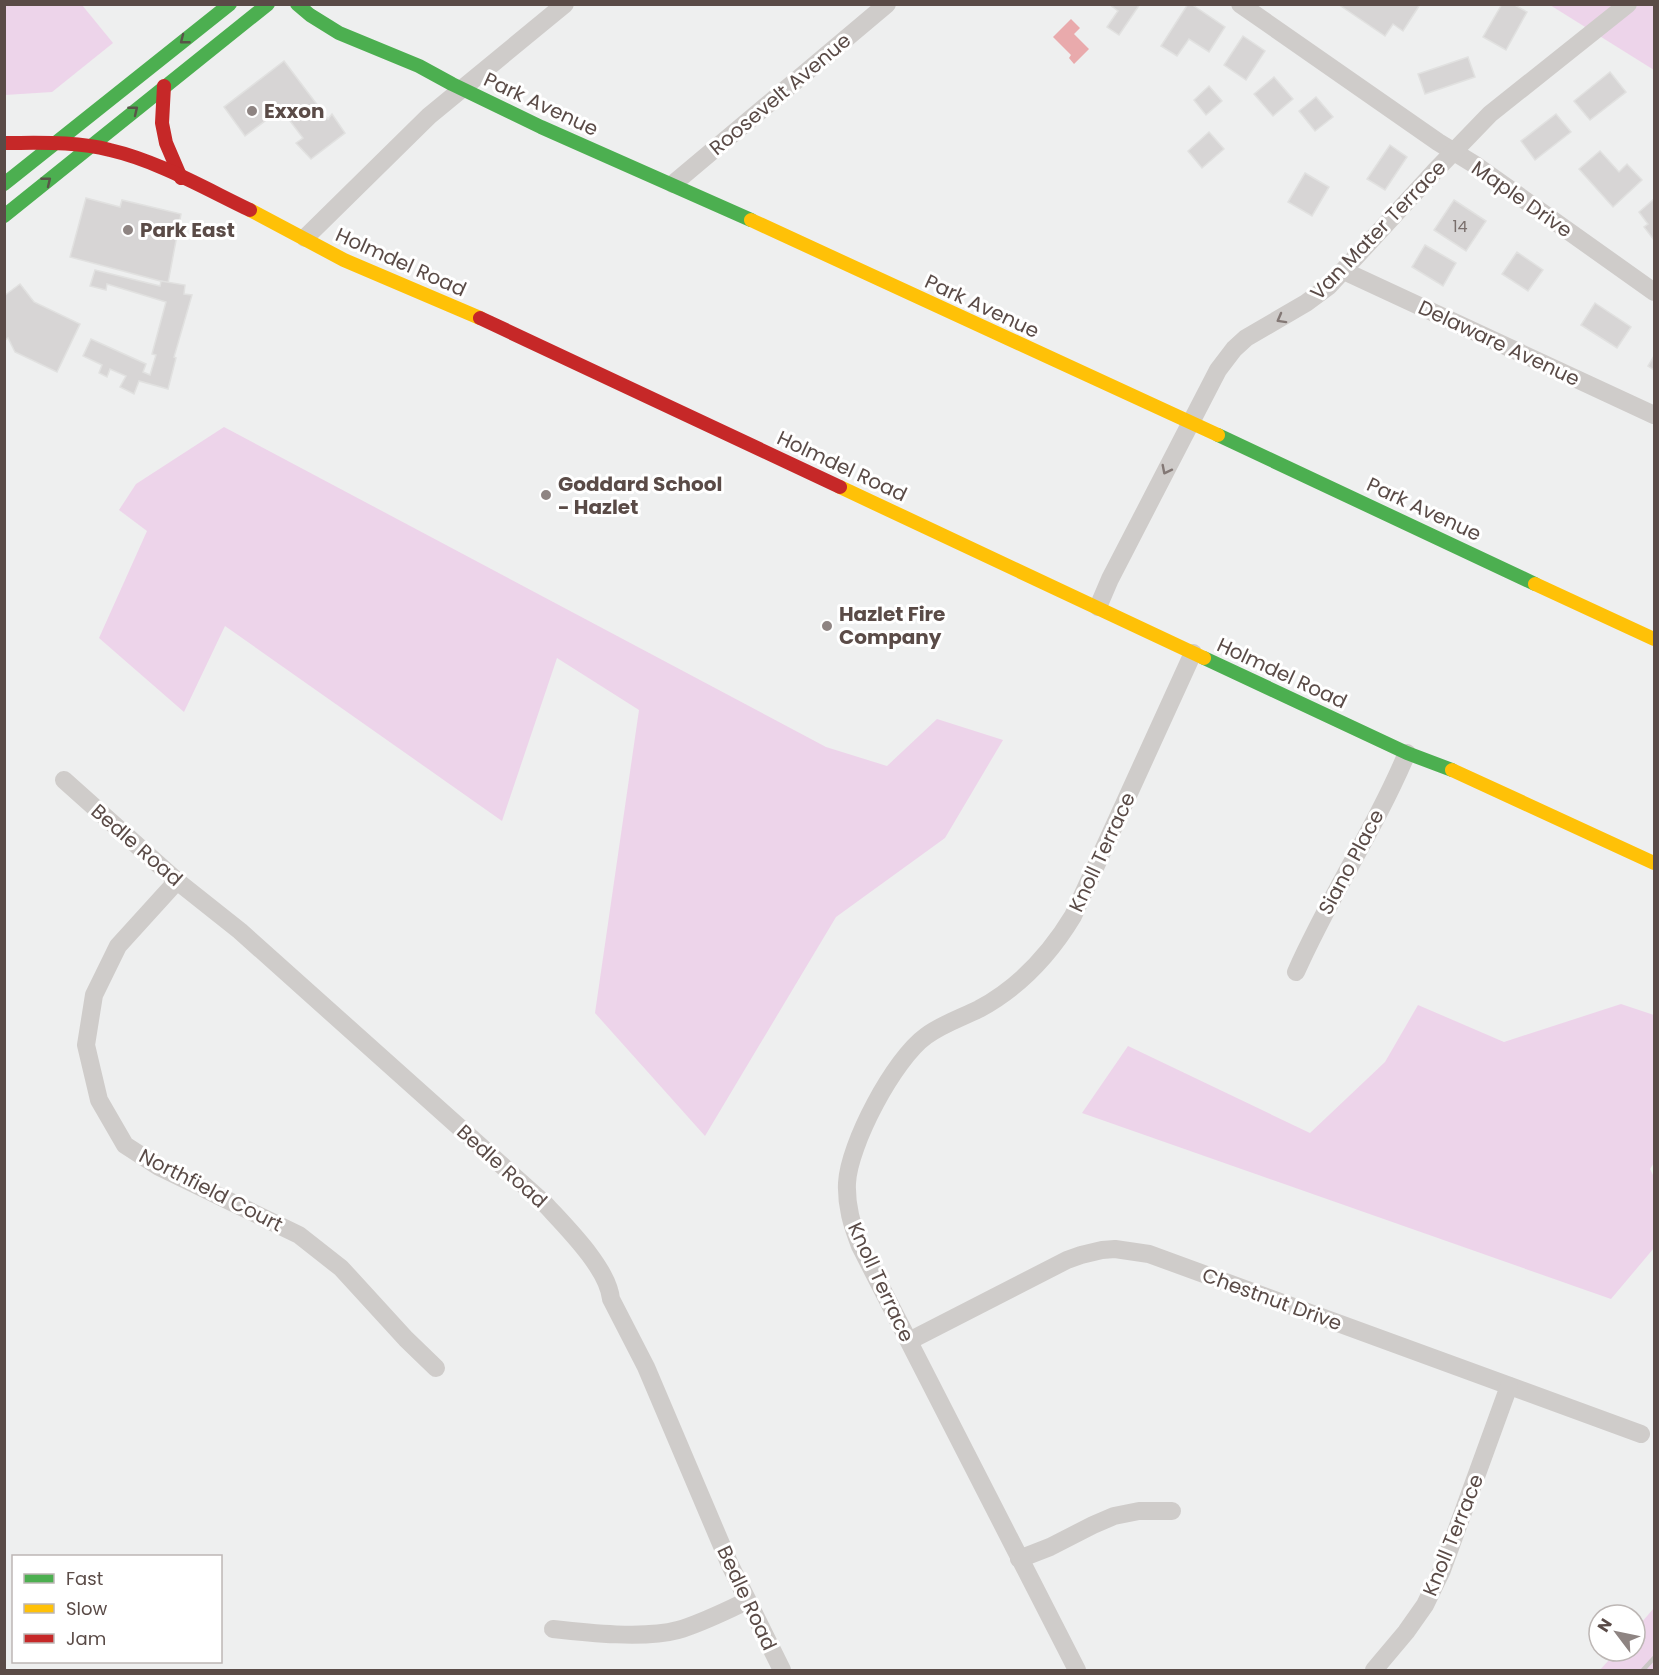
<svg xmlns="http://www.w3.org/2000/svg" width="1659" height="1675" font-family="Poppins,sans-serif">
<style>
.green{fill:#edd4ea}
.water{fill:#e9aaac}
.building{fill:#d7d5d5;stroke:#e1e1e0;stroke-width:1.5}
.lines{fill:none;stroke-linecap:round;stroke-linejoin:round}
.street{stroke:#cfccca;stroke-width:18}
.fast{stroke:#4caf50;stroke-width:14}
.slow{stroke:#ffc107;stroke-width:14}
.jam{stroke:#c62828;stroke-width:14}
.rail{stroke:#c9c6c4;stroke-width:4.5}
.oneway{stroke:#595548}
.oneway2{stroke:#837875}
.poi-dot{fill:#8e8482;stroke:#fff;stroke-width:2}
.labels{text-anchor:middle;stroke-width:6;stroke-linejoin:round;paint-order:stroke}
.number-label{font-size:16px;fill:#7a6f6c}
.street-label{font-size:20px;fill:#5a4b47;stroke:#fff}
.poi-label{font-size:20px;font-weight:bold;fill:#5a4b47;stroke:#fff;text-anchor:start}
</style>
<rect width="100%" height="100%" fill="#eeefef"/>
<!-- green -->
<g class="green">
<path d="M5,4L82,5L113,43L52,92L5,95Z"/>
<path d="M1550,5H1654V70Z"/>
<path d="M224,427L826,747L887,766L937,719L1003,740L945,838L836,917L705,1136L595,1013L639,710L557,658L502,821L225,626L184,712L99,638L147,531L119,510L136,484Z"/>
<path d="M1621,1004L1654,1015V1163L1650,1169L1654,1177V1248L1611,1299L1082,1113L1128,1046L1310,1133L1385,1062L1418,1005L1504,1042Z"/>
<path d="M1654,1608V1670H1600L1617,1651H1635V1630Z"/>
</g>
<!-- water -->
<path class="water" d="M1071,19L1080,28L1074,34L1089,49L1074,64L1069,58L1071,55L1053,37Z"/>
<!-- building -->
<g class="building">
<path d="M1109,4H1140L1119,35L1107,27L1118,11Z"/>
<path d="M1188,4H1191L1225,27L1209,52L1189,39L1177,56L1161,46Z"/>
<path d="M1338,4H1417L1419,6L1403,31L1393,24L1385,36Z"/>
<path d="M1502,4H1513L1527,12L1506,50L1483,37Z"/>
<path d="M1243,36L1265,51L1246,80L1224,65Z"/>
<path d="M1468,57L1475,77L1425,94L1418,74Z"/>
<path d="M284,61L328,119L332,114L345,133L311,159L296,143L303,138L281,109L245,136L224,107Z"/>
<path d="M1610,72L1626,92L1590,120L1574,101Z"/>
<path d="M1274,77L1293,99L1273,116L1254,94Z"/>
<path d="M1209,86L1222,101L1206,115L1194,100Z"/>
<path d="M1316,97L1333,117L1315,131L1299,111Z"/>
<path d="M1556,114L1571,132L1535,160L1521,141Z"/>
<path d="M1209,132L1224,149L1202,168L1188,151Z"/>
<path d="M1390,145L1407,157L1385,190L1367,179Z"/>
<path d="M1600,151L1619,172L1627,164L1642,180L1613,207L1579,169Z"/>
<path d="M1305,173L1329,187L1312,216L1288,202Z"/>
<path d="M86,198L120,207L122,200L181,214L168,283L70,257Z"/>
<path d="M1654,199V240L1644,227L1648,224L1639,212Z"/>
<path d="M1454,200L1486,221L1466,251L1434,230Z"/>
<path d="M1425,245L1456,263L1443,286L1412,267Z"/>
<path d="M1517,252L1543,270L1528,291L1502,274Z"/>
<path d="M95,270L160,286L161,281L185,285L184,294L192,295L174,357L176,358L168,389L139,381L134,394L120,387L126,376L110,369L107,377L99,373L102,365L83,356L91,339L146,364L143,372L150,375L156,355L152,354L166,302L107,284L106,290L90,286Z"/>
<path d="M20,284L34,302L80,324L57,372L15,352L8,338L4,341V296Z"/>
<path d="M1595,303L1631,327L1617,348L1581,325Z"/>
<path d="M1654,356V370L1648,366Z"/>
</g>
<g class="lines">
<!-- street -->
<g class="street">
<path d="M1240,4L1438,142L1477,166L1654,292"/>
<path d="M673,184L887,4"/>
<path d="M305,238L429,116L565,4"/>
<path d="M1344,271L1654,415"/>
<path d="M1098,607L1110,579L1218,370L1234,349L1246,338L1306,303L1329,286L1434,172L1490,114L1628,4"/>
<path d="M64,780L177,881L240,931L545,1204C566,1227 608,1268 611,1299L646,1367L730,1565L782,1670"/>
<path d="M177,881L118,946L94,995L86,1045L99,1100L125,1145L159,1167L299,1235L341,1268L406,1339L436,1368"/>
<path d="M1296,972C1329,897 1375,829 1407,753"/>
<path d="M909,1341L1067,1260L1081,1255L1102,1250L1115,1249L1149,1254L1641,1434"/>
<path d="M1019,1559L1050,1547L1093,1525L1114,1516L1139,1511H1172"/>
<path d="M553,1629C588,1633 645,1639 678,1630C702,1623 725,1611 747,1601"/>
<path d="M1077,1670L860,1246C852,1225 846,1206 847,1183C849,1144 894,1059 926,1036C942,1024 961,1018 979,1009C1018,988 1050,954 1073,916L1193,653"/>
<path d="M1374,1670L1406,1632L1425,1605L1442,1570L1509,1386"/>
</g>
<!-- fast -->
<g class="fast">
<path d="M297,4L310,15L339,33L419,66L452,84L541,127L751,220"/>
<path d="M4,184L230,4"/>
<path d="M4,216L268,4"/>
<path d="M1218,435L1535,584"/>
<path d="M1204,658L1407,753L1452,770"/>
</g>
<!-- slow -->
<g class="slow">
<path d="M250,210L344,260L480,318"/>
<path d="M751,220L1218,435"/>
<path d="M840,487L1204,658"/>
<path d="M1535,584L1654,639"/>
<path d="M1452,770L1654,863"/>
</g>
<!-- jam -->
<g class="jam">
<path d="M164,86L162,123L166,143L181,178"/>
<path d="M4,143C39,143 76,141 110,150C158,161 206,189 250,210"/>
<path d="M480,318L840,487"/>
</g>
<!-- rail -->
<path class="rail" d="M1643,1670L1654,1658"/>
</g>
<!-- one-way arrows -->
<defs><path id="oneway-chevron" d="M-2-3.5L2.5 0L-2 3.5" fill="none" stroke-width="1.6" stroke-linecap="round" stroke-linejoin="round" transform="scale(1.5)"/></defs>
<g class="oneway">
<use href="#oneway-chevron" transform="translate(184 40) rotate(142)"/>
<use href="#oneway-chevron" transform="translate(134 110) rotate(-39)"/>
<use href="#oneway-chevron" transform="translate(47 181) rotate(-39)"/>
</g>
<g class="oneway2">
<use href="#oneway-chevron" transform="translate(1281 319) rotate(151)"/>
<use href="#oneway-chevron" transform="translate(1166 470) rotate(117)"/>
</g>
<!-- markers -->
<g class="poi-dot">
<circle cx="252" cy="111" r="6"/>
<circle cx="128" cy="230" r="6"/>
<circle cx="546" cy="495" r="6"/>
<circle cx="827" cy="626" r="6"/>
</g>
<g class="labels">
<!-- number labels -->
<g class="number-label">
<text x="1460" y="232">14</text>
</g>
<!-- street labels -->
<g class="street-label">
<text transform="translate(780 94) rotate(-40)" y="7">Roosevelt Avenue</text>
<text transform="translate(541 104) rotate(25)" y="7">Park Avenue</text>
<text transform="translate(1522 199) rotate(35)" y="7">Maple Drive</text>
<text transform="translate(1378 230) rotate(-46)" y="7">Van Mater Terrace</text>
<text transform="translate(401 262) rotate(24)" y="7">Holmdel Road</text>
<text transform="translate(982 306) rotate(25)" y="7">Park Avenue</text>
<text transform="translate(1499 343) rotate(25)" y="7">Delaware Avenue</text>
<text transform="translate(842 466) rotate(25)" y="7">Holmdel Road</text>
<text transform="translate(1424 509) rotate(25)" y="7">Park Avenue</text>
<text transform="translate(1282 673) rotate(25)" y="7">Holmdel Road</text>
<text transform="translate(137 845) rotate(41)" y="7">Bedle Road</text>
<text transform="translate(1102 852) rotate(-65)" y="7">Knoll Terrace</text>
<text transform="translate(1351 862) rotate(-62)" y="7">Siano Place</text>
<text transform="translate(502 1166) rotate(42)" y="7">Bedle Road</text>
<text transform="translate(211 1190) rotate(27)" y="7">Northfield Court</text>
<text transform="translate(881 1282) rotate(65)" y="7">Knoll Terrace</text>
<text transform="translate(1272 1299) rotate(20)" y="7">Chestnut Drive</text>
<text transform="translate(1453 1535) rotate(-68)" y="7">Knoll Terrace</text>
<text transform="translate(747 1598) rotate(65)" y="7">Bedle Road</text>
</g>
<!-- poi labels -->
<g class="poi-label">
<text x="264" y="118">Exxon</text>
<text x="140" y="237">Park East</text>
<text x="558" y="491">Goddard School<tspan x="558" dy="23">- Hazlet</tspan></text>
<text x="839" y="621">Hazlet Fire<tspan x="839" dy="23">Company</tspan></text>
</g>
</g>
<!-- border -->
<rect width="1659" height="1675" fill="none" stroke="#5a4b47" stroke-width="12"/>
<!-- legend -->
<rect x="12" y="1555" width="210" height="108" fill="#ffffff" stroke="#bdb7b5" stroke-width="1.5"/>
<rect x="24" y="1574" width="30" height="9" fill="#4caf50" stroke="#bdb7b5" stroke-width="1.5"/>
<text x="66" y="1585" font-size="18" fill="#5a4b47">Fast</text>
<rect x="24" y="1604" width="30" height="9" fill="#ffc107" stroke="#bdb7b5" stroke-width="1.5"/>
<text x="66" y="1615" font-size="18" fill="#5a4b47">Slow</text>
<rect x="24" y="1634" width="30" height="9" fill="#c62828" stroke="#bdb7b5" stroke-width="1.5"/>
<text x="66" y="1645" font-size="18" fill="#5a4b47">Jam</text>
<!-- north arrow -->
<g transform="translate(1617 1633) rotate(302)"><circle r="28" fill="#ffffff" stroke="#bdb7b5" stroke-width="1.5"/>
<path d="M0-4.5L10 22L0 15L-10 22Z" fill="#8e8482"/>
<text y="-9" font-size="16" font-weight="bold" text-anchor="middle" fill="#5a4b47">N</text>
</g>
</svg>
